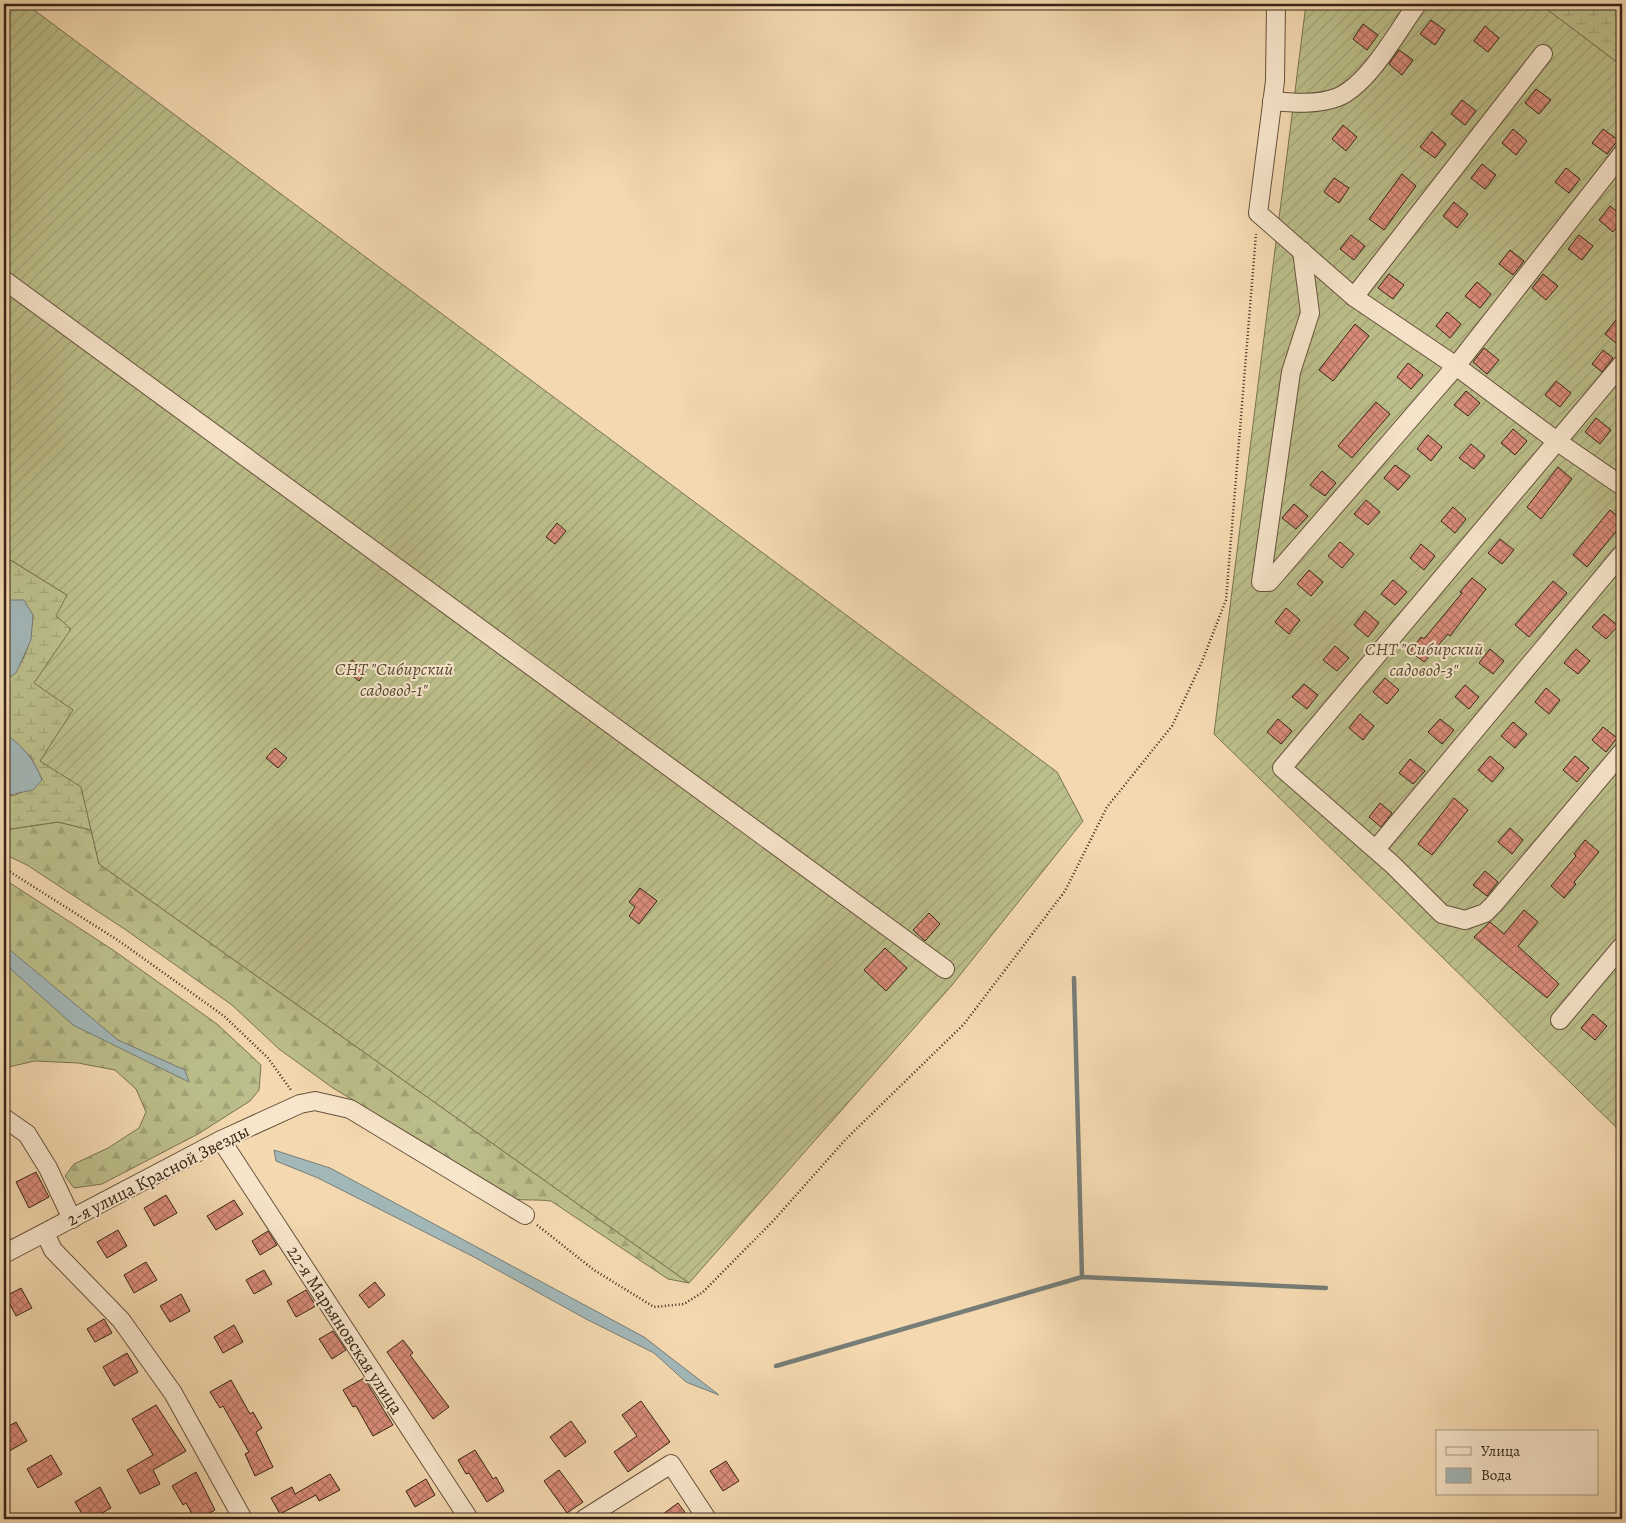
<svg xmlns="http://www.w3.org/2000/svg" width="1626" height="1523" font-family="Alegreya,serif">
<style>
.forest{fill:url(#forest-firs);stroke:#7a7250}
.wetland{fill:url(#wetland-marsh);stroke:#7a7250}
.garden{fill:url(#garden-furrows);stroke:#7a7250}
.water{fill:#a2b7b8;stroke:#777d77}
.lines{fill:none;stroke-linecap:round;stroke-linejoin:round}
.stream{stroke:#777d77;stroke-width:4.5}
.building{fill:url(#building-cross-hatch);stroke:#372516}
.minor-casing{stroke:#66523c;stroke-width:20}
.path{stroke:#372516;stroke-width:2.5;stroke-dasharray:1 2.5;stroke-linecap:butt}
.minor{stroke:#f8e6cc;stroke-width:18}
.labels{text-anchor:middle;stroke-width:4;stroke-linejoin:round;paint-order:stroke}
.park-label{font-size:18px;font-style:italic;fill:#584c33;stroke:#f8e6cc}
.street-label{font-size:18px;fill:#372516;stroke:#f8e6cc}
</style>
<defs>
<pattern id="forest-firs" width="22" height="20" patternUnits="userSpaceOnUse" patternTransform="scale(1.25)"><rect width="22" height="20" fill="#bcbf8b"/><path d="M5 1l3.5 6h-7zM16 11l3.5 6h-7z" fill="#a2a477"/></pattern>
<pattern id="wetland-marsh" width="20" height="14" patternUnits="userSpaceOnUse" patternTransform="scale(1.25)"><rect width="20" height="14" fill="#bcbf8b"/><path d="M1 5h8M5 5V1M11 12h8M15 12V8" fill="none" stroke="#a2a477"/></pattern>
<pattern id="garden-furrows" width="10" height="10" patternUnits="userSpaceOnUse" patternTransform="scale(1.25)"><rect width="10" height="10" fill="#bcbf8b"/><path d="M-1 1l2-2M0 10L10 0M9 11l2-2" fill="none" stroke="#a2a477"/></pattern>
<pattern id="building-cross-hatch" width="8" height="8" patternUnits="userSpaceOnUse" patternTransform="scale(1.25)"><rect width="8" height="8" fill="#db8d7a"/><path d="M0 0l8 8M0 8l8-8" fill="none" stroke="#b27363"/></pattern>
</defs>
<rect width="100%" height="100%" fill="#f4d9b0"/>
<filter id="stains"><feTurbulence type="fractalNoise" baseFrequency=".004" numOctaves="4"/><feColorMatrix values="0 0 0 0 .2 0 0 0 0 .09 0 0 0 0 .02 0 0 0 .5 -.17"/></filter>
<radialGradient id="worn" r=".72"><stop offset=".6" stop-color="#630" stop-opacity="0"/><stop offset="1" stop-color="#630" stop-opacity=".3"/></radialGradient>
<!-- forest -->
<g class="forest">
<path d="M58,822L91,830L99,864L689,1283L668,1279L551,1201C535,1199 521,1201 505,1198L433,1148L333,1088L279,1049L232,1005L126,930L27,865L4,854V830Z"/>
<path d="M4,879L113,950L217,1024L261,1065L259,1090L250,1101L198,1134L102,1184L74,1188L65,1176L74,1164L108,1148L139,1128L146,1112L136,1089L115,1070L78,1063L35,1061L4,1068Z"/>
</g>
<!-- wetland -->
<g class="wetland">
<path d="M1540,4H1622V66Z"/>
<path d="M4,556L67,595C72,633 71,671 73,709C76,750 82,790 91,830L58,822L4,830V796L16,795L42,779L31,757L4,733V681C26,666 31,641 33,615L8,600L4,602Z"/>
</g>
<!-- garden -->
<g class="garden">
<path d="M4,4H26L1057,772L1083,821L952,985L689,1283L99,864L81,787L40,761L73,710L34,683L71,629L56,616L67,595L4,556Z"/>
<path d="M1306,4H1540L1622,66V1133L1214,734Z"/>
</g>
<!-- water -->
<g class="water">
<path d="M8,600H24L33,615L31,640L16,673L4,681V602Z"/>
<path d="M4,733C22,745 34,759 42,780L33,790L4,796Z"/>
<path d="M4,945L118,1040L185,1070L189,1082L73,1025L4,963Z"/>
<path d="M274,1150L330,1168L644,1337L719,1395L686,1382L654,1353L586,1319L474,1257L318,1178L276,1161Z"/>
</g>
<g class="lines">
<!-- stream -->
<g class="stream">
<path d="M1074,978L1082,1277"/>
<path d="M776,1366L1082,1277L1326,1288"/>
</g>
</g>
<!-- building -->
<g class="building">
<path d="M1431,20L1445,30L1435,45L1420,34Z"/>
<path d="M1363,24L1378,35L1367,50L1353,39Z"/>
<path d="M1485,26L1499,38L1488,52L1474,41Z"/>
<path d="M1399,50L1413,60L1402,75L1389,64Z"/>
<path d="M1536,89L1551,100L1539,114L1525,103Z"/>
<path d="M1462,100L1476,111L1465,125L1451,114Z"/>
<path d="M1343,125L1357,137L1346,151L1332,139Z"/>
<path d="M1513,129L1527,141L1516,155L1502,143Z"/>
<path d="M1603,129L1618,140L1607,154L1592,143Z"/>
<path d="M1432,132L1446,144L1435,158L1420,147Z"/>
<path d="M1482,164L1496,175L1485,189L1471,178Z"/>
<path d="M1566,168L1580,179L1569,193L1555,182Z"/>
<path d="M1402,174L1416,186L1384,230L1369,219Z"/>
<path d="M1334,178L1349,188L1339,203L1324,192Z"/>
<path d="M1454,202L1468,214L1457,228L1443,216Z"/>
<path d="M1610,206L1622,216V220L1613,232L1599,220Z"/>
<path d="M1351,235L1365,246L1354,260L1340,249Z"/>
<path d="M1579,235L1593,246L1582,260L1568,249Z"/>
<path d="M1510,250L1524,261L1513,275L1499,264Z"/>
<path d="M1389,274L1404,285L1393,299L1378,288Z"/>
<path d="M1543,274L1558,286L1546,300L1532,288Z"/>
<path d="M1477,282L1491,294L1480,308L1465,296Z"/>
<path d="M1447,312L1461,324L1450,338L1436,326Z"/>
<path d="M1622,312V348L1605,334Z"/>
<path d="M1355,324L1369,336L1333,381L1319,370Z"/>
<path d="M1484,348L1499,360L1487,374L1473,362Z"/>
<path d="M1603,350L1613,358L1602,372L1592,364Z"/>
<path d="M1408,363L1423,375L1411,389L1397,377Z"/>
<path d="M1556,381L1571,393L1560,407L1545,395Z"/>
<path d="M1466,391L1480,403L1468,416L1454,405Z"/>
<path d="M1376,402L1390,414L1352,458L1338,446Z"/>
<path d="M1596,418L1611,430L1600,444L1585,432Z"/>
<path d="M1513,429L1527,441L1515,455L1501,443Z"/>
<path d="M1428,435L1442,447L1431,461L1417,449Z"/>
<path d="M1471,444L1485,456L1474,469L1459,458Z"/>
<path d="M1395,465L1410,476L1398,490L1384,478Z"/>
<path d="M1558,467L1572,479L1541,519L1527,507Z"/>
<path d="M1322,471L1336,483L1325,496L1310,485Z"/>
<path d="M1366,500L1380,512L1368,525L1354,514Z"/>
<path d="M1294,504L1308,516L1296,529L1282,518Z"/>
<path d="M1453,507L1466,519L1455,533L1441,521Z"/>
<path d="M1610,510L1622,520V524L1587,567L1573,555Z"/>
<path d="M557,523L566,531L555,544L546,537Z"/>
<path d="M1500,539L1514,550L1502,564L1488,553Z"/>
<path d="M1340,542L1354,554L1342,568L1328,556Z"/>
<path d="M1421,544L1435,556L1424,570L1410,558Z"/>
<path d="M1309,570L1323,582L1311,596L1297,584Z"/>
<path d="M1472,578L1486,589L1450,636L1448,634L1424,662L1410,651L1421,637L1424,639L1462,593L1460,592Z"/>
<path d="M1393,580L1407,592L1395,605L1381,594Z"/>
<path d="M1553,581L1567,593L1529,637L1515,625Z"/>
<path d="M1286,608L1300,620L1289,634L1275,622Z"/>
<path d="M1365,611L1379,623L1368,637L1354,625Z"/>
<path d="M1604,614L1618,626L1606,639L1592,627Z"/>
<path d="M1335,646L1349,658L1337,671L1323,660Z"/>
<path d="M1490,649L1504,661L1493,674L1479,663Z"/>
<path d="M1576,649L1590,661L1578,674L1564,663Z"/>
<path d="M352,660L366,672L359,681L344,669Z"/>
<path d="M1385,678L1399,690L1387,704L1373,692Z"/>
<path d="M1304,684L1318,695L1307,709L1292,697Z"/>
<path d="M1465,685L1479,697L1469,709L1455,697Z"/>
<path d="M1546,688L1560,700L1549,714L1535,702Z"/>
<path d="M1360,714L1374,726L1363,740L1349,728Z"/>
<path d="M1278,719L1292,731L1281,744L1267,732Z"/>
<path d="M1440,719L1454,730L1442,744L1428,732Z"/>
<path d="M1513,722L1527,734L1515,748L1501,736Z"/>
<path d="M1603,727L1617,738L1606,752L1592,740Z"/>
<path d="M275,748L287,758L278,768L266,758Z"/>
<path d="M1490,756L1504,768L1492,782L1478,770Z"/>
<path d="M1575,756L1589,768L1577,782L1563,770Z"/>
<path d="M1410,759L1425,771L1413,784L1399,773Z"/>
<path d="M1454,798L1468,810L1432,855L1418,844Z"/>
<path d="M1380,803L1392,813L1381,827L1369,817Z"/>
<path d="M1510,828L1523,840L1512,854L1498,842Z"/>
<path d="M1585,840L1599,852L1574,882L1576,884L1564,898L1551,886L1576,856L1574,854Z"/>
<path d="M1485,871L1498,882L1487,896L1473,885Z"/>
<path d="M640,888L657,901L639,924L629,916L635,907L629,902Z"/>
<path d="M1524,910L1538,922L1518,946L1559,984L1547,998L1474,937L1490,922L1504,934Z"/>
<path d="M929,913L940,924L925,941L913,930Z"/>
<path d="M885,948L907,968L886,991L864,970Z"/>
<path d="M1593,1014L1607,1026L1595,1040L1581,1028Z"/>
<path d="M36,1172L49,1197L29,1208L16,1182Z"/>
<path d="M166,1195L177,1213L154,1226L144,1208Z"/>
<path d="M234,1200L243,1214L216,1230L207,1216Z"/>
<path d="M118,1230L127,1246L107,1258L97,1242Z"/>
<path d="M268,1231L277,1245L260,1255L252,1241Z"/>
<path d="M146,1262L157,1280L134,1293L124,1275Z"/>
<path d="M264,1270L272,1284L254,1294L246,1280Z"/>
<path d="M375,1282L385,1295L369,1308L359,1295Z"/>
<path d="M21,1288L32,1308L16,1316L6,1296Z"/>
<path d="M306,1290L316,1306L296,1317L287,1301Z"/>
<path d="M181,1294L190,1311L170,1322L160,1306Z"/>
<path d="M104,1319L112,1333L95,1342L87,1329Z"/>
<path d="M234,1325L243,1342L223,1353L214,1337Z"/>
<path d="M333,1331L346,1350L332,1359L319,1339Z"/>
<path d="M403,1340L413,1353L410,1355L449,1407L433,1419L387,1352Z"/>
<path d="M127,1353L138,1372L114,1386L103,1367Z"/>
<path d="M364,1378L393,1425L373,1436L356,1406L353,1407L343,1390Z"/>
<path d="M231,1380L250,1414L253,1412L262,1428L256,1432L273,1467L255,1476L245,1454L249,1452L223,1406L220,1408L210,1392Z"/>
<path d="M641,1401L670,1442L628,1472L614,1452L637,1436L622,1415Z"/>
<path d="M156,1405L186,1451L153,1470L160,1484L140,1494L127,1470L153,1455L132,1419Z"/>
<path d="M571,1421L586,1442L565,1457L550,1437Z"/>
<path d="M16,1422L27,1441L4,1454V1429Z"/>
<path d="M475,1450L493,1479L496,1477L504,1491L487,1502L469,1473L466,1474L458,1460Z"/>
<path d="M51,1455L62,1474L38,1488L27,1469Z"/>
<path d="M726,1461L739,1481L723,1491L710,1471Z"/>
<path d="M559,1470L583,1502L567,1513L544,1481Z"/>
<path d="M196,1472L215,1510L198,1519H195L186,1503L183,1505L172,1486Z"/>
<path d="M330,1474L340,1490L319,1501L316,1495L280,1514L271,1498L292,1487L295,1494Z"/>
<path d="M426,1479L435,1495L415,1507L406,1491Z"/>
<path d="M100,1487L111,1508L91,1519H85L75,1502Z"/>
<path d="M678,1503L690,1519H656Z"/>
</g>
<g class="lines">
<!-- minor casing -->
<g class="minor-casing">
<g id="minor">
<path d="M1276,4L1275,81L1258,213L1354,297L1456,366L1558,442L1622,486"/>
<path d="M1272,101C1293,103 1318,105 1338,97C1368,85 1398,31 1417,4"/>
<path d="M1302,251L1310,313L1291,372L1261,582H1269L1456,366L1622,154"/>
<path d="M4,280L945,969"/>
<path d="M1354,297L1543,54"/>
<path d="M1622,364L1282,768L1393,865L1442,914L1465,920L1485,913L1494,904L1622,752"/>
<path d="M1376,849L1622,554"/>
<path d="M1560,1020L1622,946"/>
<path d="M4,1118L27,1134L48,1168L72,1219"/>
<path d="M221,1140L469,1519"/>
<path d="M45,1233L53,1250L121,1320L173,1393L243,1519"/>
<path d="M4,1254L221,1140L300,1104L315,1101L350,1109L525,1215"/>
<path d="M584,1519L671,1464L707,1519"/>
</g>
</g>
<!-- path -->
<g class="path">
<path d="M4,868L119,941L224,1016L268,1058L291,1090"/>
<path d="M537,1225L594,1270L654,1307L684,1304L703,1292L774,1220L845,1140L964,1024L1065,891L1107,807L1172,726L1201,664L1226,600L1256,234"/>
</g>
<!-- minor -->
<use href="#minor" class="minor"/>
</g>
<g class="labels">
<!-- park labels -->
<g class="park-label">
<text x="1424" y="655">СНТ "Сибирский<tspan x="1424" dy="21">садовод-3"</tspan></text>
<text x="394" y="675">СНТ "Сибирский<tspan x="394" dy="21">садовод-1"</tspan></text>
</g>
<!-- street labels -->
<g class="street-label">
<text transform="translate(158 1175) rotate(-27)" y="6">2-я улица Красной Звезды</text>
<text transform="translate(345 1330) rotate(57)" y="6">22-я Марьяновская улица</text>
</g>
</g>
<!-- margin -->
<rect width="1626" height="1523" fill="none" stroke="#f4d9b0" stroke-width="20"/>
<rect x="5" y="5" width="1616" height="1513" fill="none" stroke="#372516" stroke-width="2.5"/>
<rect x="10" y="10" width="1606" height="1503" fill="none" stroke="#372516"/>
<!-- legend -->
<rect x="1436" y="1430" width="162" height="65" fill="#f8e6cc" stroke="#ab9983"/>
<rect x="1446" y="1447" width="25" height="8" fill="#f8e6cc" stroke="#ab9983"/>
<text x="1481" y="1456" font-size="15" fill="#372516">Улица</text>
<rect x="1446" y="1468" width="25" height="15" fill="#a2b7b8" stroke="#ab9983"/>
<text x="1481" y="1480" font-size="15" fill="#372516">Вода</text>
<rect width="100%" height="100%" filter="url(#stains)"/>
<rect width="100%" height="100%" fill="url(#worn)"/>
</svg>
